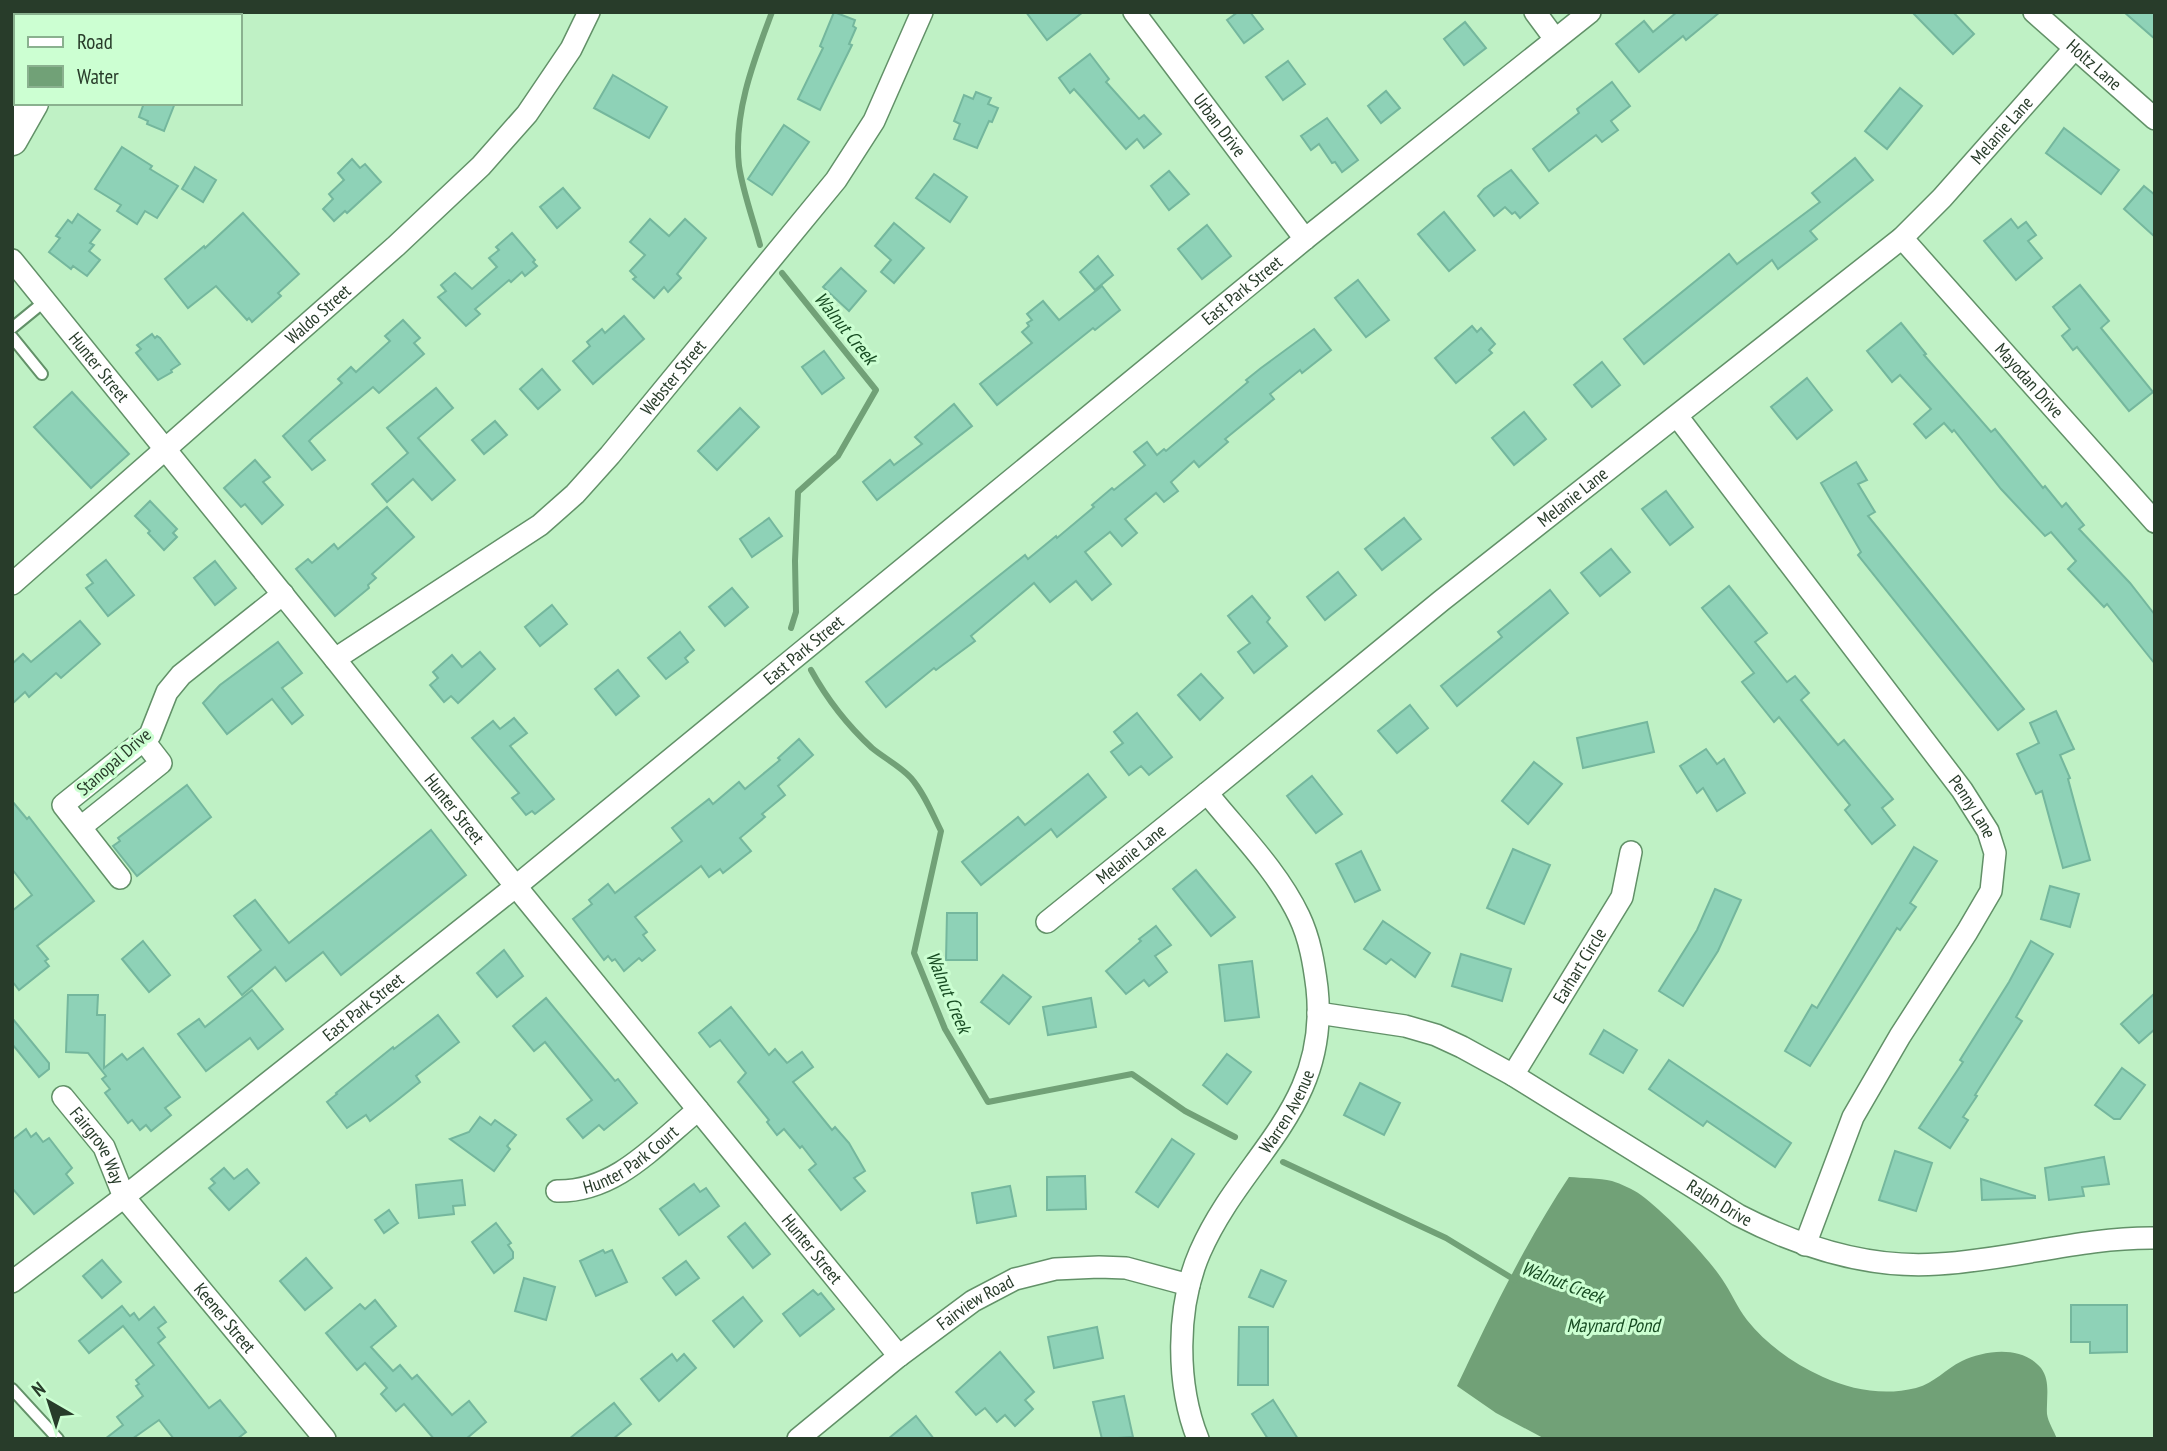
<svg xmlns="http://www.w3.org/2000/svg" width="2167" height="1451" font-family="'PT Sans Narrow',sans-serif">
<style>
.water{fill:#71a177}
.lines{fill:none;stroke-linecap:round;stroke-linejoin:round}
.stream{stroke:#71a177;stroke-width:6}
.building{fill:#8ed2b7;stroke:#74b79d;stroke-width:2}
.lane-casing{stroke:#629168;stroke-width:14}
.street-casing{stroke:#629168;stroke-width:24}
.secondary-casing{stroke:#629168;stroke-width:33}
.lane{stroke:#fff;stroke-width:10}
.street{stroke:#fff;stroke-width:21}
.secondary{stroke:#fff;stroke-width:30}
.labels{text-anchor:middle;stroke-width:6;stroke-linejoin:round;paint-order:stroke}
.street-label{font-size:18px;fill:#283c2a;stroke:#ccffd2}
.water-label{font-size:19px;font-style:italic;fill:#174c22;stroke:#ccffd2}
</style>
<rect width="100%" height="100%" fill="#bff1c5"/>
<!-- water -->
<path class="water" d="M1569,1177C1583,1178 1599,1178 1612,1181C1621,1184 1633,1189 1641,1195C1663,1211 1707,1256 1722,1279C1731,1292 1737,1307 1747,1320C1767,1345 1794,1364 1823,1377C1852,1390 1884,1396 1916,1388C1935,1383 1945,1369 1962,1361C1985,1350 2022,1345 2041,1368C2051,1381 2046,1399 2047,1414C2048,1422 2054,1431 2057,1439H1545L1496,1413L1457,1386C1491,1314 1525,1243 1569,1177Z"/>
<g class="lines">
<!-- stream -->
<g class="stream">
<path d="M760,245C753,219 743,192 739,166C733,113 754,60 772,12"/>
<path d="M782,273L876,390L838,456L798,492L795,561L796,612L791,628"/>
<path d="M811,670C827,699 847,725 872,748C884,758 900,766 911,778C924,793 932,813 941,831L914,953L945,1029L988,1102L1132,1074L1185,1111L1235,1137"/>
<path d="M1283,1162L1446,1238L1515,1280"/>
</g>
</g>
<!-- building -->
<g class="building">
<path d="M834,12L855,20L853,26L856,28L849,44L852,45L820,110L798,99L823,48L820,46Z"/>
<path d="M1026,12H1083L1047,40Z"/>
<path d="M1238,12H1250L1263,29L1244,43L1227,20Z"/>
<path d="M1677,12H1720L1686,40L1683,36L1639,72L1616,44L1644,21L1653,32Z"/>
<path d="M1912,12H1953L1974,34L1953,54Z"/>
<path d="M2124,12H2155V39Z"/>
<path d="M1465,22L1486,48L1464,65L1444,39Z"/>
<path d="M1090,54L1109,79L1106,82L1139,119L1144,115L1161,134L1144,148L1137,139L1126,149L1083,99L1074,89L1070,93L1059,78Z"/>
<path d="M1288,61L1305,84L1283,100L1266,77Z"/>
<path d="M613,75L667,107L649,138L594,108Z"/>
<path d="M1612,82L1630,106L1611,121L1618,130L1602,142L1596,135L1549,171L1533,149L1579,113L1577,109Z"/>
<path d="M1900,88L1922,106L1887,149L1865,131Z"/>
<path d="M1386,91L1400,108L1381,123L1368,106Z"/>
<path d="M976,92L991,98L988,104L998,108L992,122L989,121L977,148L954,139L960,124L954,121L964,95L973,99Z"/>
<path d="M144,103H175L164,131L147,124L148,121L139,117Z"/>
<path d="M1327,118L1358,160L1342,172L1335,162L1332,163L1319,144L1311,150L1301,136Z"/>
<path d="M784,125L809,142L772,195L748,179Z"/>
<path d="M2064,128L2119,170L2101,194L2046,153Z"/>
<path d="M122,147L152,166L150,169L178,186L157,218L145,211L137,224L117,211L121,205L95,189Z"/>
<path d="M1855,158L1873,180L1810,231L1817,239L1778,269L1772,260L1644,364L1624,339L1729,254L1737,264L1820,202L1812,193Z"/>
<path d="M352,159L360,168L365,164L381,182L347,213L345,211L334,221L323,209L333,199L329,194L344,180L338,173Z"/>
<path d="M195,167L216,180L203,202L182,189Z"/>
<path d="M1511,170L1538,203L1520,218L1515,212L1512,214L1505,207L1494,216L1478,196L1484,189Z"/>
<path d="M1169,171L1189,194L1169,210L1151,186Z"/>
<path d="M934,174L967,197L950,222L916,198Z"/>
<path d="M2144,186L2155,195V237L2124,209Z"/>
<path d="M563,188L580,208L557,228L540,207Z"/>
<path d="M1444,212L1475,250L1449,271L1418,234Z"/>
<path d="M243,213L299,274L278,293L281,296L252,322L249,318L247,320L216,286L188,308L165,279L204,246L205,248Z"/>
<path d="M78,214L100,230L90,243L94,245L89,251L100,260L87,276L73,266L71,269L49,252L60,238L56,236L68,220L72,223Z"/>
<path d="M650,219L669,236L685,219L706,238L677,274L681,278L668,292L664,287L654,298L633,279L636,277L630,271L645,255L630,242Z"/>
<path d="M2011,219L2018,228L2026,222L2036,235L2028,241L2042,258L2016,280L1984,241Z"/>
<path d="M894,223L924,248L894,283L881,272L891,260L875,246Z"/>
<path d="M1207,225L1231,256L1202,279L1178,249Z"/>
<path d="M512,233L535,260L533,262L537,266L525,276L522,272L511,282L509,280L475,309L480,314L466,326L438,297L446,291L441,285L455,273L472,289L497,267L489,258L499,250L496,247Z"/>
<path d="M1098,256L1113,275L1095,290L1080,272Z"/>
<path d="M841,268L866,291L849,311L823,287Z"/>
<path d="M1358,280L1389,320L1366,337L1335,298Z"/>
<path d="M2080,285L2109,321L2101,328L2153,392L2129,411L2077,347L2073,350L2062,336L2070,329L2053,307Z"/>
<path d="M1102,286L1120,310L1095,330L1093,328L997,405L980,384L1032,343L1022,332L1029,326L1027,323L1032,320L1027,314L1043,301L1059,320Z"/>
<path d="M624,316L644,339L593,384L573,361L590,346L587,342L602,329L605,333Z"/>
<path d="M403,320L420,338L414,343L424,354L379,393L373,387L313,437L309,441L325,460L312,470L283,436L342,383L338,379L351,367L356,372L390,341L385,336Z"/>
<path d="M1901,323L1926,354L1924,355L1991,432L1995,429L2043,488L2045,486L2062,507L2066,503L2084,525L2079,529L2130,583L2155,615V664L2107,604L2104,607L2068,569L2076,561L2051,532L2045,536L2001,489L1954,430L1952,432L1944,423L1926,438L1914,424L1931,409L1900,375L1892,382L1867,351Z"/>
<path d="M1472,326L1477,332L1481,328L1495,344L1489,350L1492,353L1456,383L1435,358Z"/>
<path d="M1314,329L1331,350L1302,373L1300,370L1270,394L1274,399L1225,439L1228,442L1199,467L1194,461L1171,482L1178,491L1164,502L1156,493L1125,519L1137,533L1122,546L1110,532L1085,552L1111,584L1092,600L1076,581L1050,602L1034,583L971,636L975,641L936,670L934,668L886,707L866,682L1025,555L1028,559L1056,536L1057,538L1094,507L1092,505L1112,488L1114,490L1145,465L1134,452L1147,442L1157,455L1164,449L1166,451L1248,382L1246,380L1261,368Z"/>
<path d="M152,334L155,338L157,336L160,338L180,364L171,370L172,372L158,380L136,353L141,349L137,345Z"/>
<path d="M824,351L844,378L822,394L802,367Z"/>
<path d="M1602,362L1620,385L1592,407L1574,385Z"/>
<path d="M542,369L560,390L538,409L520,389Z"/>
<path d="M1807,378L1832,410L1797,439L1771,407Z"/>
<path d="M436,388L453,408L418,438L455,480L432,500L413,479L387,502L372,484L408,453L387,428Z"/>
<path d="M72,392L129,454L91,488L34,427Z"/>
<path d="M954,404L972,426L877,500L863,482L890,460L894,465L922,444L915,437Z"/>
<path d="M740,408L759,427L717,470L698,451Z"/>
<path d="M1524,412L1546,439L1514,465L1492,438Z"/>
<path d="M495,421L507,435L484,454L472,440Z"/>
<path d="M255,460L270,477L263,482L283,505L262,524L245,504L241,507L224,488Z"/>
<path d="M1856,462L1867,480L1858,484L1875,512L1868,516L2024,709L1998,730L1858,555L1861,552L1821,483Z"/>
<path d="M1666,491L1693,527L1670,545L1642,509Z"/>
<path d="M150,501L177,529L173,533L177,537L164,550L148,533L150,531L135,516Z"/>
<path d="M387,507L414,537L372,574L376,578L368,585L369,588L335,616L296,569L308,559L312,563L334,544L338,549Z"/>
<path d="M769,518L782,536L752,557L740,539Z"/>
<path d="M1404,518L1421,539L1382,570L1365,549Z"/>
<path d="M1611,549L1630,572L1600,596L1581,573Z"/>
<path d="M106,560L134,595L108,616L86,588L93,583L87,575Z"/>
<path d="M215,561L236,588L215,605L194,578Z"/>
<path d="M1338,572L1356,595L1325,620L1307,597Z"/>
<path d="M1729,586L1767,633L1755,642L1787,682L1795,676L1809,693L1801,700L1838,745L1844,740L1893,799L1882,808L1895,825L1872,844L1845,810L1850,805L1779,717L1774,722L1742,682L1754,673L1702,608Z"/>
<path d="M732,588L748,607L725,626L709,607Z"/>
<path d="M1550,590L1568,613L1457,706L1441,686L1502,637L1498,632Z"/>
<path d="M1252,596L1270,618L1267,622L1287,646L1254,673L1238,652L1250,643L1228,616Z"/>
<path d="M552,605L567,624L540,646L525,627Z"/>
<path d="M80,621L100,644L61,678L56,673L29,697L25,692L12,704V664L23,654L31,662Z"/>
<path d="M680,632L694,650L685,658L688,662L666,679L648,658Z"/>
<path d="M278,642L302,673L282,688L303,715L292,724L272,699L227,734L203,703L220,685Z"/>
<path d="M480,652L495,669L458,703L451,696L444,702L430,685L438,678L433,672L452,655L462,667Z"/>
<path d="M618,670L639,696L616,715L595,689Z"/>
<path d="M1201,674L1223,698L1200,720L1178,695Z"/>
<path d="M1410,705L1428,728L1397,753L1378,731Z"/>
<path d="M2056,711L2074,749L2060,755L2070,778L2068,779L2090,860L2063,868L2042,791L2036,794L2017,754L2039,743L2030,723Z"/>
<path d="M1137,713L1172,757L1149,775L1141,766L1129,775L1111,752L1123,743L1114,732Z"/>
<path d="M514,718L527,733L510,746L554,799L535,814L532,811L526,815L512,798L519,793L472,738L493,721L500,729Z"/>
<path d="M1647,722L1654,752L1583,768L1577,738Z"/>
<path d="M799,739L813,755L778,786L785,795L762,814L765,817L740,838L751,851L723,873L720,869L709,877L701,866L635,917L647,932L643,935L655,950L642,961L639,958L624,971L615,959L612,961L608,956L604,960L573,919L592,904L589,900L608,884L615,893L682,841L672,828L709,799L713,804L739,782L745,789L780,760L778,758Z"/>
<path d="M1706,749L1717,764L1724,759L1745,793L1717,811L1703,788L1697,793L1680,766Z"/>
<path d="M1534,762L1562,784L1528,824L1502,801Z"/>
<path d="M1088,774L1106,797L1057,837L1051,829L981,885L962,862L1018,817L1025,825Z"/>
<path d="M1312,776L1342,814L1316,833L1287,796Z"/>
<path d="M187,785L211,817L137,876L113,846L120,841L118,838Z"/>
<path d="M12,801L27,819L29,817L94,901L37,946L48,959L45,961L49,966L19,990L12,981V911L32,895L12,869Z"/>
<path d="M431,830L466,875L341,975L323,952L286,981L275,967L242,995L228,977L261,950L234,916L255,900L289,943Z"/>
<path d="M1914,847L1937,861L1910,903L1916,907L1900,930L1897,928L1810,1066L1785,1051L1812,1005L1817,1008Z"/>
<path d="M1513,849L1550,865L1524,924L1487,908Z"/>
<path d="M1361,851L1380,890L1355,902L1336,864Z"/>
<path d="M1196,870L1235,917L1211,936L1173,889Z"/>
<path d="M2050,886L2079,894L2070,927L2041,919Z"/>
<path d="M1715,889L1741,900L1718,951L1683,1006L1659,991L1697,930Z"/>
<path d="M947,913H977V960H946Z"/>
<path d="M1383,921L1430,953L1415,977L1391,959L1386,964L1364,949Z"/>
<path d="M1156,926L1171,945L1155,956L1167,972L1149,986L1144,980L1126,994L1106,971L1141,941L1139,939Z"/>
<path d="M143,941L170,975L149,992L122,959Z"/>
<path d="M2031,941L2053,954L2016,1017L2022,1021L1975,1095L1977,1096L1963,1117L1968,1120L1950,1148L1919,1128L1963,1062L1960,1060L2009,982Z"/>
<path d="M504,950L523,976L497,997L477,973Z"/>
<path d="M1461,954L1511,969L1502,1001L1452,986Z"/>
<path d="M1252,961L1259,1017L1225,1021L1219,965Z"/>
<path d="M1003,975L1031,997L1009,1024L981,1002Z"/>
<path d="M252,990L283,1029L258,1049L250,1038L206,1071L178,1034L199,1019L205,1027Z"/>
<path d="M2155,993V1029L2139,1043L2121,1024Z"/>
<path d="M68,995H98L97,1015H105L104,1068L122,1054L127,1060L143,1048L180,1097L165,1108L171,1115L151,1131L146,1125L140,1130L132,1120L128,1123L105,1093L110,1089L102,1079L106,1076L88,1053L66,1052Z"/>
<path d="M546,998L615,1081L618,1079L637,1103L604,1130L599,1125L583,1138L567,1119L592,1100L545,1042L534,1051L513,1026Z"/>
<path d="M1091,998L1096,1027L1048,1035L1043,1007Z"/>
<path d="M731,1007L769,1055L775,1049L787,1063L802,1052L813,1067L793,1082L832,1130L835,1127L849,1143L865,1171L854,1178L865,1191L841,1210L809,1170L816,1164L802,1146L800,1148L784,1129L777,1135L767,1122L769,1120L738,1082L746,1073L720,1040L710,1047L699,1033Z"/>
<path d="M438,1015L459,1042L416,1076L420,1082L395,1102L370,1121L366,1115L347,1128L327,1102L337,1094L336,1093L393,1047L394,1049Z"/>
<path d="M12,1018L49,1063V1069L39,1077L12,1044Z"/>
<path d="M1604,1030L1637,1050L1623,1073L1590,1054Z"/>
<path d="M1227,1054L1251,1072L1227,1104L1203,1085Z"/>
<path d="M1669,1060L1791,1143L1775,1167L1707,1121L1703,1126L1649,1089Z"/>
<path d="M2122,1068L2145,1085L2120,1119H2114L2095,1105Z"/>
<path d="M1360,1083L1400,1103L1384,1135L1344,1115Z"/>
<path d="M480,1117L491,1125L495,1120L516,1135L507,1146L510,1149L494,1171L450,1139L469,1132Z"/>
<path d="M26,1129L31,1137L36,1133L43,1142L49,1138L72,1168L66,1174L73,1183L34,1214L12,1188V1140Z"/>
<path d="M1172,1139L1194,1154L1158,1207L1136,1192Z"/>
<path d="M1895,1151L1932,1163L1916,1211L1879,1200Z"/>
<path d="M2104,1157L2109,1184L2082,1187L2084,1196L2049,1200L2045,1168Z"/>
<path d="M224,1168L234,1179L247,1169L259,1183L229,1210L209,1188L215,1183L211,1179Z"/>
<path d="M1085,1176L1086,1209L1047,1210V1177Z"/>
<path d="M1981,1179L2035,1196V1198L1982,1200Z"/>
<path d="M462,1180L465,1205L453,1206L454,1214L419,1218L416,1185Z"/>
<path d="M694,1184L700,1192L706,1188L719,1206L679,1235L660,1209Z"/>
<path d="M1010,1186L1016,1216L977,1223L972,1193Z"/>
<path d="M389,1210L398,1223L384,1233L375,1220Z"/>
<path d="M496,1223L511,1243L508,1245L513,1252V1258L494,1273L472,1242Z"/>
<path d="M745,1223L770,1254L753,1268L728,1237Z"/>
<path d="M603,1250L605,1253L612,1250L627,1282L596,1296L580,1261Z"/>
<path d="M306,1258L332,1288L305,1310L280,1281Z"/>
<path d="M102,1260L121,1282L102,1298L83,1276Z"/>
<path d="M686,1261L699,1278L676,1295L663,1278Z"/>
<path d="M1261,1270L1286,1281L1273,1307L1249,1297Z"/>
<path d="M524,1278L555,1287L546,1320L515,1311Z"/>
<path d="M813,1290L818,1295L821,1293L834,1309L800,1336L783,1314Z"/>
<path d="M743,1297L762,1321L734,1347L713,1321Z"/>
<path d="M375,1300L396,1326L371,1347L393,1371L400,1365L412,1379L417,1375L452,1415L469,1401L486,1422L466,1439H434L404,1404L396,1411L381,1394L387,1388L365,1363L357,1370L326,1333L360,1304L365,1309Z"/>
<path d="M2071,1305H2127V1352L2090,1353V1342H2071Z"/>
<path d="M122,1306L130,1316L134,1313L139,1320L154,1307L166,1322L158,1328L165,1337L158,1343L209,1408L220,1400L246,1432L237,1439H174L159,1420L132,1439H105L123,1425L117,1417L143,1396L136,1386L139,1384L136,1380L154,1365L123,1326L89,1353L79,1341Z"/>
<path d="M1097,1327L1103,1358L1054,1368L1048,1337Z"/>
<path d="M1239,1327H1268V1385H1238Z"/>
<path d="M1000,1352L1034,1392L1025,1400L1033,1409L1015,1426L1005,1415L997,1422L985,1408L976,1415L956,1392Z"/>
<path d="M672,1354L677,1361L684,1354L696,1368L659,1401L641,1379Z"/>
<path d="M1124,1396L1133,1437L1102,1439L1093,1402Z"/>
<path d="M1273,1400L1298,1439H1268L1252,1414Z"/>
<path d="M614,1403L631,1424L613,1439H569Z"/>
<path d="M916,1416L934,1439H888Z"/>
</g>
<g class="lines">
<!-- lane casing -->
<g class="lane-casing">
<g id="lane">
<path d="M12,328L45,301"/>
<path d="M12,337L42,374"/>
<path d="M12,1389L58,1439"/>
</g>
</g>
<!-- street casing -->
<g class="street-casing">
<g id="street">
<path id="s1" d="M1134,12L1305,239"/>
<path d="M1535,12L1555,39"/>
<path id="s2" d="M2034,12L2155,119"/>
<path id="s3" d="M1902,238L2155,522"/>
<path id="s4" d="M12,260L335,659L505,873L899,1356"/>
<path id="s5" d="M1677,416L1962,790L1988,831L1995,853L1991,891L1967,932L1900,1036L1853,1117L1805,1245"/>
<path id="s6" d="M12,584L396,246L481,166L527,114L571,49L589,12"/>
<path id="s7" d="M335,659L540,525L575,494L610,455L836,180L874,121L922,12"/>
<path d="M81,827L161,763L144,741"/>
<path d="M120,878L63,805L150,735L167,692L181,675L283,594"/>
<path id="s8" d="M1047,922L1207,793L1441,601L1902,238L1942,198L2074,49"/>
<path id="s9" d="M1318,1013L1405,1026L1436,1035L1462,1047L1513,1075L1738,1215C1800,1247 1867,1269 1938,1264C2011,1260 2082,1237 2155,1238"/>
<path id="s10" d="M1513,1075L1622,897L1631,852"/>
<path id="s11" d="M63,1097L104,1147L124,1197L325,1439"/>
<path id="s12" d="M557,1191C616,1192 655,1145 698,1110"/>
<path id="s13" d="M12,1282L124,1197L515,887L1305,239L1590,12"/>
<path id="s14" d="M798,1439L899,1356L973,1301L1015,1279L1055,1269L1099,1267L1126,1268L1189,1285"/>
<path id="s15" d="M1198,1439C1176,1384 1176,1307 1200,1252C1242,1156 1330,1108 1317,988C1314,964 1310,939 1299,916C1277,870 1239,833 1207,793"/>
</g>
</g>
<!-- secondary casing -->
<g class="secondary-casing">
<g id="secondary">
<path d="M65,16L66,12"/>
<path d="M12,140L33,103"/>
</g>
</g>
<!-- lane -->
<use href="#lane" class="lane"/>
<!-- street -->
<use href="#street" class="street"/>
<!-- secondary -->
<use href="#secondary" class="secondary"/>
</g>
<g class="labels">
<!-- street labels -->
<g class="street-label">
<text dy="6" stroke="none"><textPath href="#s2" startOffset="80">Holtz Lane</textPath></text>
<text dy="6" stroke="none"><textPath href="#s1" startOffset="142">Urban Drive</textPath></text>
<text dy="6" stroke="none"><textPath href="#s8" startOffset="1242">Melanie Lane</textPath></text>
<text dy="6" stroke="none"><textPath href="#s13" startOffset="1580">East Park Street</textPath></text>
<text dy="6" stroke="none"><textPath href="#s6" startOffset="408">Waldo Street</textPath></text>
<text dy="6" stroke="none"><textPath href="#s4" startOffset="138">Hunter Street</textPath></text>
<text dy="6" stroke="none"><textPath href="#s7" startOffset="444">Webster Street</textPath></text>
<text dy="6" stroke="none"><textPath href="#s3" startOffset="191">Mayodan Drive</textPath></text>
<text dy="6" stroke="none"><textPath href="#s8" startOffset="676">Melanie Lane</textPath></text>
<text dy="6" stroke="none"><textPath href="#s13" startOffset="1013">East Park Street</textPath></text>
<text transform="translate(114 762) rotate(-41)" y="6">Stanopal Drive</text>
<text dy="6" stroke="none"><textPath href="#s4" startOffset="705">Hunter Street</textPath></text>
<text dy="6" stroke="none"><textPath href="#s5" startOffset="490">Penny Lane</textPath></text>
<text dy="6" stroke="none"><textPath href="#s8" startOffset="108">Melanie Lane</textPath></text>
<text dy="6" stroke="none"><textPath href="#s10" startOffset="128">Earhart Circle</textPath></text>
<text dy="6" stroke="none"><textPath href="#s13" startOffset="446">East Park Street</textPath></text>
<text dy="6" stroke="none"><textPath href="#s15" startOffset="357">Warren Avenue</textPath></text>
<text dy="6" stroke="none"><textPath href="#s11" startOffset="60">Fairgrove Way</textPath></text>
<text dy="6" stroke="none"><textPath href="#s12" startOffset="82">Hunter Park Court</textPath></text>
<text dy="6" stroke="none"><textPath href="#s9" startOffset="450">Ralph Drive</textPath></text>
<text dy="6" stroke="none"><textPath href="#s4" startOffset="1272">Hunter Street</textPath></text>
<text dy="6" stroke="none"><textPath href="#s14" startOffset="224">Fairview Road</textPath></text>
<text dy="6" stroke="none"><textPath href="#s11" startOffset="276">Keener Street</textPath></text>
</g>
<!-- water labels -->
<g class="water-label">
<text transform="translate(846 328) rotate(51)" y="7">Walnut Creek</text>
<text transform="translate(949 992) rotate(67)" y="7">Walnut Creek</text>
<text transform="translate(1563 1282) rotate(21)" y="7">Walnut Creek</text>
<text x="1613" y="1332">Maynard Pond</text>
</g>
</g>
<!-- border -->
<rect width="2167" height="1451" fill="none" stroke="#283c2a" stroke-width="28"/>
<!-- legend -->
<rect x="14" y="14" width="228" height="91" fill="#ccffd2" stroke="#8ab18f" stroke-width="2"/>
<rect x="28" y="37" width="35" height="10" fill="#ffffff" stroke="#8ab18f" stroke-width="2"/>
<text x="77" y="49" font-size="21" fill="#283c2a">Road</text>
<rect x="28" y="66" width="35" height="21" fill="#71a177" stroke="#8ab18f" stroke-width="2"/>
<text x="77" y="84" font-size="21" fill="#283c2a">Water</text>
<!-- north arrow -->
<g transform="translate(49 1402) rotate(321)" stroke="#ccffd2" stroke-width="5" paint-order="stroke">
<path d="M0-5L12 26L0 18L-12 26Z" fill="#283c2a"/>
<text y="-10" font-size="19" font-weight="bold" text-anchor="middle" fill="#283c2a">N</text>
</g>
</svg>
